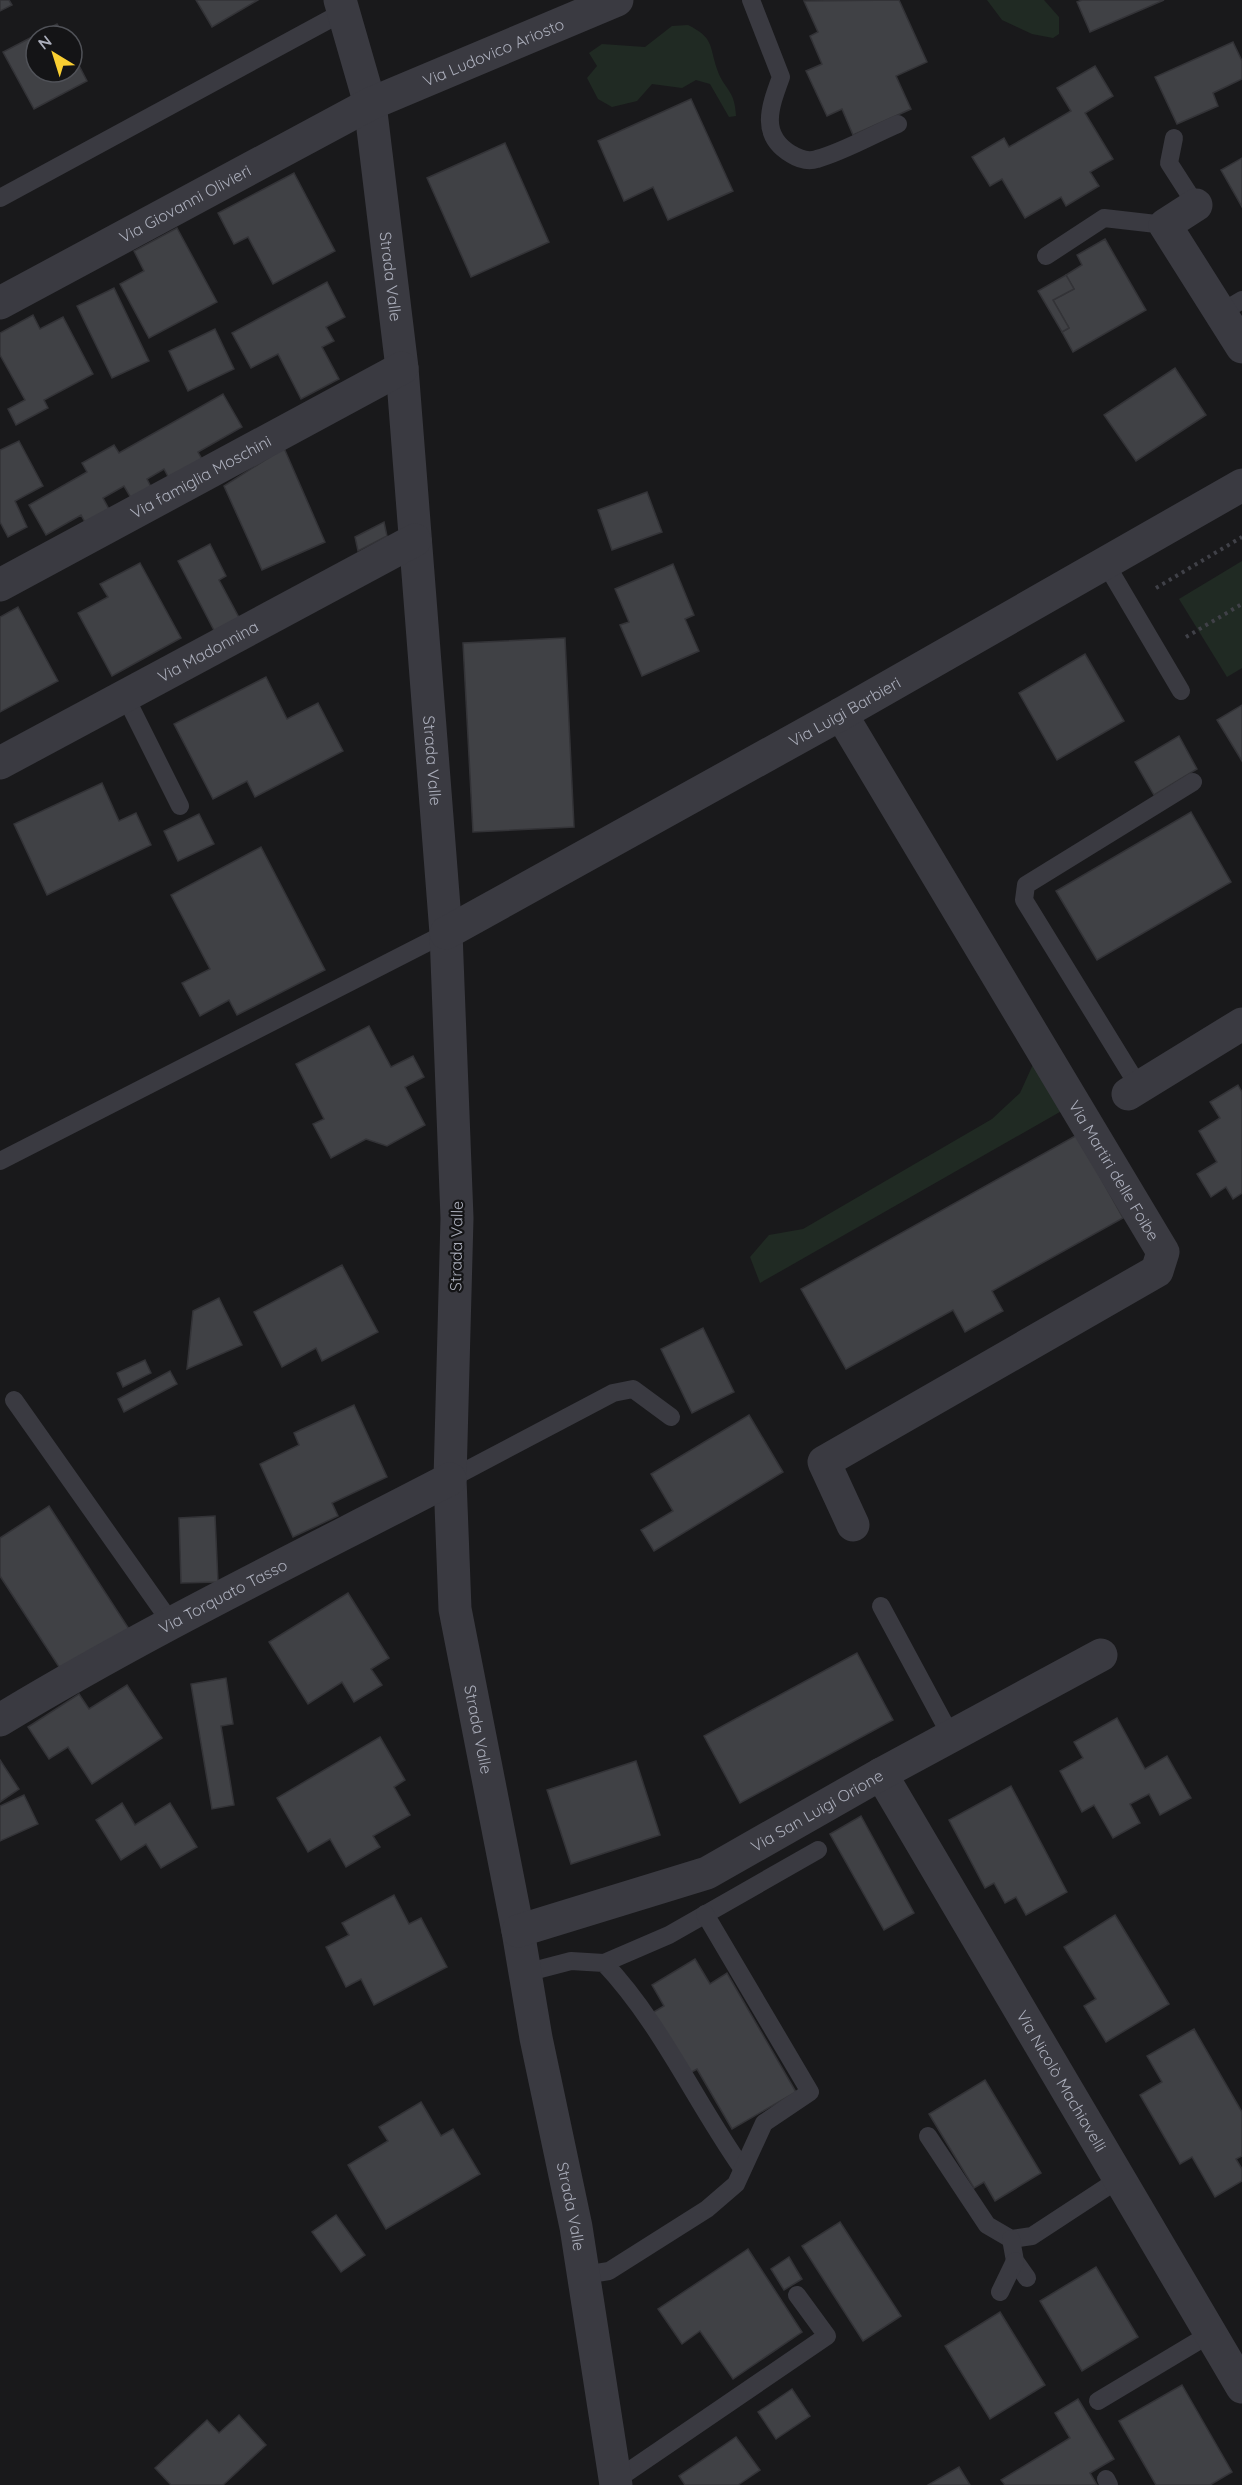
<svg xmlns="http://www.w3.org/2000/svg" width="1242" height="2485" font-family="Quicksand,sans-serif">
<style>
.green{fill:#202a23}
.building{fill:#404145;stroke:#333337;stroke-width:1.5}
.lines{fill:none;stroke-linecap:round;stroke-linejoin:round}
.path{stroke:#404148;stroke-width:4;stroke-dasharray:3 4.5;stroke-linecap:butt}
.service{stroke:#3a3a41;stroke-width:18}
.minor{stroke:#3a3a41;stroke-width:33}
.labels{text-anchor:middle;stroke-width:4.5;stroke-linejoin:round;paint-order:stroke}
.street-label{font-size:16px;fill:#abaebb;stroke:#141416}
</style>
<rect width="100%" height="100%" fill="#19191b"/>
<!-- green -->
<g class="green">
<path d="M987,0H1044L1059,17V34L1053,38L1032,34L1002,20Z"/>
<path d="M688,25C714,38 709,45 717,69C724,90 735,89 736,116L729,117L710,84L696,80L682,88L652,84L637,101L612,107L598,99L587,78L597,66L589,53L602,44L645,47L672,26Z"/>
<path d="M1242,561V668L1227,677L1179,599Z"/>
<path d="M1035,1060L1065,1109L760,1283L750,1257L769,1235L803,1229L992,1119L1020,1093Z"/>
</g>
<!-- building -->
<g class="building">
<path d="M0,0H9L12,5L0,11Z"/>
<path d="M196,0H258L212,27Z"/>
<path d="M899,0L927,62L896,76L911,109L853,135L842,109L827,116L806,71L822,64L810,36L818,32L804,1Z"/>
<path d="M1082,0H1164L1090,32L1077,2Z"/>
<path d="M57,24L64,36H36V72H72V52L87,81L34,109L3,52Z"/>
<path d="M1233,42L1242,61V79L1213,93L1218,106L1177,124L1155,77Z"/>
<path d="M1095,66L1113,96L1085,113L1113,159L1090,172L1099,186L1066,206L1061,197L1025,218L1002,179L990,186L972,157L1004,138L1009,147L1071,111L1057,88Z"/>
<path d="M691,99L733,191L668,220L653,187L624,201L598,141Z"/>
<path d="M505,143L549,242L471,277L427,178Z"/>
<path d="M1242,158V207L1221,170Z"/>
<path d="M294,173L335,251L273,284L248,237L234,244L218,213Z"/>
<path d="M177,228L217,302L149,338L120,284L144,271L134,251Z"/>
<path d="M1105,239L1146,310L1073,352L1062,332L1069,328L1053,300L1074,289L1066,275L1082,265L1077,255Z"/>
<path d="M1066,275L1074,289L1053,300L1069,328L1062,332L1038,291Z"/>
<path d="M327,282L345,317L326,327L334,341L322,347L339,379L301,399L278,354L251,368L232,333Z"/>
<path d="M114,288L149,361L112,378L77,306Z"/>
<path d="M33,315L40,329L63,317L93,374L44,400L48,408L16,425L8,409L25,400L0,355V333Z"/>
<path d="M215,329L234,369L188,391L169,351Z"/>
<path d="M1175,368L1206,415L1136,461L1104,415Z"/>
<path d="M223,394L242,427L198,452L204,463L171,482L164,469L147,479L151,487L131,498L124,486L103,498L110,511L86,524L81,515L46,535L29,505L87,472L82,463L114,445L119,453Z"/>
<path d="M19,441L43,486L15,501L27,527L8,537L0,522V450Z"/>
<path d="M284,448L325,542L262,570L224,486Z"/>
<path d="M647,492L662,532L612,550L598,510Z"/>
<path d="M384,522L387,536L358,551L355,537Z"/>
<path d="M210,544L226,576L219,580L243,625L218,638L178,561Z"/>
<path d="M140,563L181,638L112,676L78,613L108,597L100,584Z"/>
<path d="M673,564L694,615L685,619L699,651L642,676L620,625L629,622L615,589Z"/>
<path d="M18,607L58,681L0,712V617Z"/>
<path d="M565,638L574,827L473,832L463,643Z"/>
<path d="M1085,654L1124,721L1057,760L1019,693Z"/>
<path d="M266,677L287,719L318,703L343,751L255,797L247,781L213,799L174,724Z"/>
<path d="M1242,705V761L1217,720Z"/>
<path d="M1179,736L1197,769L1154,795L1135,762Z"/>
<path d="M102,783L119,821L136,813L151,845L47,895L14,824Z"/>
<path d="M1191,812L1231,882L1097,960L1056,891Z"/>
<path d="M199,814L214,844L178,861L164,831Z"/>
<path d="M261,847L325,970L237,1015L229,1000L200,1016L182,983L210,969L171,895Z"/>
<path d="M369,1026L391,1067L413,1056L424,1077L405,1087L425,1125L387,1146L366,1139L331,1158L313,1124L324,1119L296,1064Z"/>
<path d="M1238,1085L1242,1092V1193L1233,1199L1226,1187L1211,1197L1197,1174L1217,1162L1199,1131L1220,1118L1210,1102Z"/>
<path d="M1077,1135L1123,1218L992,1291L1003,1311L965,1332L953,1310L846,1369L801,1289Z"/>
<path d="M342,1265L378,1332L322,1361L316,1348L282,1367L254,1312Z"/>
<path d="M219,1298L242,1345L187,1369L193,1311Z"/>
<path d="M703,1328L734,1392L692,1413L661,1349Z"/>
<path d="M145,1360L151,1373L123,1387L117,1373Z"/>
<path d="M170,1371L177,1384L124,1412L118,1399Z"/>
<path d="M354,1405L387,1477L332,1503L338,1516L293,1537L260,1464L299,1445L294,1433Z"/>
<path d="M749,1415L783,1472L654,1551L641,1530L673,1511L651,1474Z"/>
<path d="M49,1506L129,1629L63,1673L0,1576V1538Z"/>
<path d="M215,1516L218,1582L181,1583L179,1518Z"/>
<path d="M348,1593L389,1658L371,1669L382,1685L354,1702L342,1682L308,1704L269,1642Z"/>
<path d="M857,1653L893,1720L740,1803L704,1736Z"/>
<path d="M226,1678L233,1724L221,1726L234,1805L212,1809L191,1684Z"/>
<path d="M127,1685L162,1738L92,1784L68,1747L49,1759L28,1727L79,1694L89,1709Z"/>
<path d="M1117,1718L1145,1769L1167,1756L1191,1798L1160,1815L1149,1794L1130,1804L1140,1823L1113,1838L1094,1805L1082,1812L1060,1771L1083,1758L1074,1742Z"/>
<path d="M380,1737L405,1780L394,1787L410,1815L373,1836L380,1847L346,1867L330,1839L308,1852L277,1798Z"/>
<path d="M0,1760L19,1789L0,1802Z"/>
<path d="M636,1761L660,1835L571,1864L547,1790Z"/>
<path d="M1011,1786L1067,1892L1026,1915L1016,1897L1005,1903L994,1883L985,1888L949,1820Z"/>
<path d="M24,1795L38,1824L0,1841V1806Z"/>
<path d="M122,1803L135,1825L170,1803L197,1847L161,1868L146,1844L121,1860L96,1820Z"/>
<path d="M861,1816L914,1913L884,1930L830,1834Z"/>
<path d="M394,1895L409,1924L421,1918L447,1967L374,2005L361,1979L346,1987L326,1947L349,1935L342,1923Z"/>
<path d="M1115,1915L1169,2004L1106,2042L1084,2006L1096,1999L1064,1947Z"/>
<path d="M695,1959L710,1984L727,1973L796,2092L732,2129L697,2069L688,2074L652,2013L664,2006L652,1985Z"/>
<path d="M1194,2029L1242,2112V2156L1236,2159L1242,2169V2181L1215,2197L1192,2157L1180,2164L1140,2095L1162,2082L1147,2056Z"/>
<path d="M985,2080L1041,2173L995,2201L984,2182L974,2188L929,2114Z"/>
<path d="M421,2102L441,2136L453,2129L480,2174L386,2229L348,2165L388,2141L379,2127Z"/>
<path d="M336,2215L365,2255L341,2272L312,2232Z"/>
<path d="M840,2222L901,2316L863,2341L802,2246Z"/>
<path d="M748,2249L802,2332L733,2379L700,2331L682,2344L658,2309Z"/>
<path d="M789,2257L802,2279L784,2290L771,2269Z"/>
<path d="M1096,2267L1138,2337L1082,2371L1040,2301Z"/>
<path d="M1000,2312L1045,2385L990,2419L945,2346Z"/>
<path d="M1182,2385L1232,2472L1210,2485H1156L1119,2421Z"/>
<path d="M792,2389L810,2416L776,2439L758,2412Z"/>
<path d="M1078,2399L1114,2459L1090,2473L1097,2485H1005L1001,2480L1070,2438L1055,2413Z"/>
<path d="M239,2415L266,2445L223,2485H171L155,2468L207,2420L219,2433Z"/>
<path d="M736,2437L760,2470L738,2485H685L679,2476Z"/>
<path d="M959,2467L970,2485H928Z"/>
</g>
<g class="lines">
<!-- path -->
<g class="path">
<path d="M1156,588L1242,537"/>
<path d="M1186,637L1242,604"/>
</g>
<!-- service -->
<g class="service">
<path d="M751,0L781,77C770,107 759,135 791,154C799,159 808,162 817,159C845,151 872,135 898,124"/>
<path d="M1174,138L1169,163L1196,205"/>
<path d="M0,198L345,11"/>
<path d="M1046,256L1104,218L1165,225"/>
<path d="M1220,313L1242,300"/>
<path d="M1106,564L1181,691"/>
<path d="M125,696L180,806"/>
<path d="M1139,1087L1024,900L1026,885L1193,782"/>
<path d="M0,1161L446,933"/>
<path d="M14,1400L172,1624"/>
<path d="M450,1479L613,1393L633,1389L671,1417"/>
<path d="M881,1606L951,1736"/>
<path d="M604,1963L669,1935L818,1850"/>
<path d="M525,1973L571,1961L604,1963C660,2022 695,2101 742,2168"/>
<path d="M928,2136L987,2225L1011,2239L1032,2236L1119,2179"/>
<path d="M1011,2239L1015,2261L1027,2278"/>
<path d="M584,2275L609,2271L707,2209L736,2184L764,2123L810,2092L705,1914"/>
<path d="M1000,2292L1015,2261"/>
<path d="M1098,2401L1210,2334"/>
<path d="M1106,2479L1109,2485"/>
<path d="M616,2480L827,2336L797,2295"/>
</g>
<!-- minor -->
<g class="minor">
<path id="s1" d="M340,0L370,104L402,368L446,933L457,1218L450,1479L455,1609L518,1931L536,2038L576,2227L616,2485"/>
<path d="M1196,205L1165,225L1242,347"/>
<path id="s2" d="M0,303L370,104L617,0"/>
<path id="s3" d="M0,585L402,368"/>
<path id="s4" d="M841,714L1163,1252L1157,1271L824,1462L853,1525"/>
<path id="s5" d="M0,763L415,540"/>
<path id="s6" d="M446,933L841,714L1242,485"/>
<path d="M1128,1094L1242,1024"/>
<path id="s7" d="M0,1720C145,1632 300,1557 450,1479"/>
<path id="s8" d="M881,1774L1242,2387"/>
<path id="s9" d="M518,1931L707,1873L881,1774L1101,1655"/>
</g>
</g>
<g class="labels">
<!-- street labels -->
<g class="street-label">
<text dy="6" stroke="none"><textPath href="#s2" startOffset="554">Via Ludovico Ariosto</textPath></text>
<text dy="6" stroke="none"><textPath href="#s2" startOffset="210">Via Giovanni Olivieri</textPath></text>
<text dy="6" stroke="none"><textPath href="#s1" startOffset="282">Strada Valle</textPath></text>
<text dy="6" stroke="none"><textPath href="#s3" startOffset="228">Via famiglia Moschini</textPath></text>
<text dy="6" stroke="none"><textPath href="#s5" startOffset="236">Via Madonnina</textPath></text>
<text dy="6" stroke="none"><textPath href="#s6" startOffset="456">Via Luigi Barbieri</textPath></text>
<text dy="6" stroke="none"><textPath href="#s1" startOffset="768">Strada Valle</textPath></text>
<text dy="6" stroke="none"><textPath href="#s4" startOffset="532">Via Martiri delle Foibe</textPath></text>
<text transform="translate(456 1246) rotate(-89)" y="6">Strada Valle</text>
<text dy="6" stroke="none"><textPath href="#s7" startOffset="255">Via Torquato Tasso</textPath></text>
<text dy="6" stroke="none"><textPath href="#s1" startOffset="1740">Strada Valle</textPath></text>
<text dy="6" stroke="none"><textPath href="#s9" startOffset="324">Via San Luigi Orione</textPath></text>
<text dy="6" stroke="none"><textPath href="#s8" startOffset="356">Via Nicolò Machiavelli</textPath></text>
<text dy="6" stroke="none"><textPath href="#s1" startOffset="2226">Strada Valle</textPath></text>
</g>
</g>
<!-- north arrow -->
<g transform="translate(54 54) rotate(322)"><circle r="28" fill="#141416" stroke="#505258" stroke-width="1.5"/>
<path d="M0-4.5L10 22L0 15L-10 22Z" fill="#facf32"/>
<text y="-9" font-size="16" font-weight="bold" text-anchor="middle" fill="#abaebb">N</text>
</g>
</svg>
